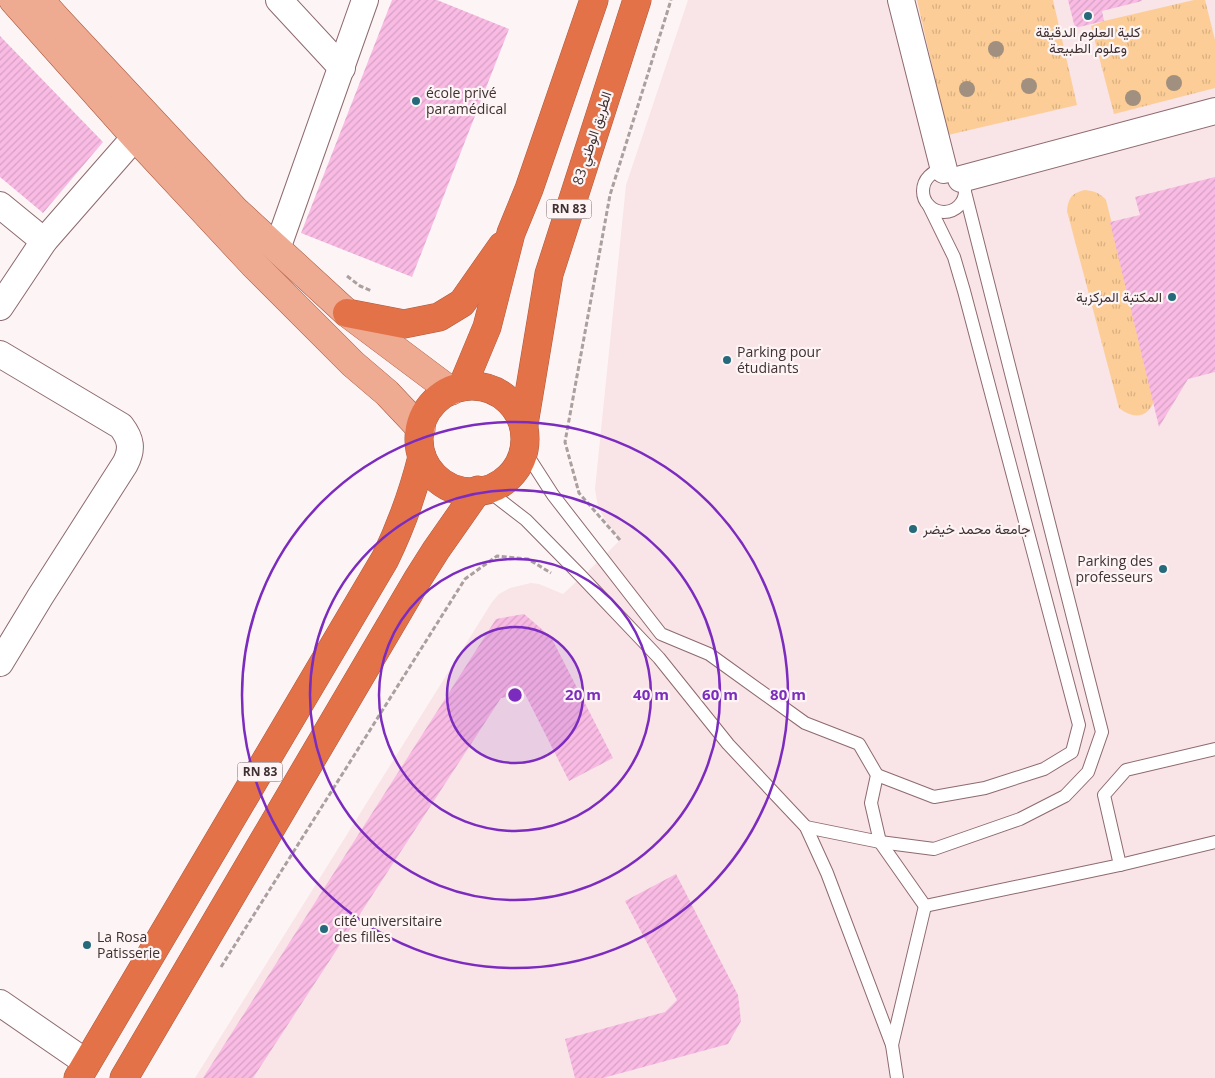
<svg xmlns="http://www.w3.org/2000/svg" width="1215" height="1078" font-family="'Open Sans',Vazirmatn,sans-serif">
<style>
.built{fill:#f9e4e7}
.grass{fill:url(#grass-tufts)}
.building{fill:url(#building-hatch)}
.lines{fill:none;stroke-linecap:round;stroke-linejoin:round}
.lane-casing{stroke:#8d6a6f;stroke-width:14}
.street-casing{stroke:#8d6a6f;stroke-width:28}
.primary-casing{stroke:#ab5b41;stroke-width:29}
.highway-casing{stroke:#ab5b41;stroke-width:29}
.path{stroke:#ab9fa0;stroke-width:3;stroke-dasharray:5 2.5;stroke-linecap:butt}
.lane{stroke:#fff;stroke-width:12}
.street{stroke:#fff;stroke-width:26}
.primary{stroke:#efaa92;stroke-width:28}
.highway{stroke:#e47249;stroke-width:28}
.tree{fill:#a18f7f}
.ring{fill:none;stroke:#7b2cbf;stroke-width:2.5}
.poi-dot{fill:#25697a;stroke:#fdf5f5;stroke-width:2}
.labels{text-anchor:middle;stroke-width:4.5;stroke-linejoin:round;paint-order:stroke}
.shield{fill:#fdf5f5;stroke:#796b6c;stroke-width:1}
.shield-label{font-size:12px;font-weight:bold;fill:#403032}
.poi-label{font-size:14px;fill:#403032;stroke:#fdf5f5;text-anchor:start}
.street-label{font-size:14px;fill:#403032;stroke:#fdf5f5}
.centre{fill:#7b2cbf;stroke:#fdf5f5;stroke-width:2.5}
.ring-label{font-size:15px;text-anchor:middle;font-weight:bold;fill:#7b2cbf;stroke:#fdf5f5;stroke-width:4.5;stroke-linejoin:round;paint-order:stroke}
</style>
<defs>
<pattern id="grass-tufts" width="24" height="20" patternUnits="userSpaceOnUse" patternTransform="scale(1.25)"><rect width="24" height="20" fill="#fccd96"/><path d="M3 7l-1-3M5 7V3M7 7l1-3M15 17l-1-3M17 17v-4M19 17l1-3" fill="none" stroke="#d9b082"/></pattern>
<pattern id="building-hatch" width="6" height="6" patternUnits="userSpaceOnUse" patternTransform="scale(1.25)"><rect width="6" height="6" fill="#f9bbe4"/><path d="M-1 1l2-2M0 6l6-6M5 7l2-2" fill="none" stroke="#d6a1c4"/></pattern>
</defs>
<rect width="100%" height="100%" fill="#fdf5f5"/>
<!-- built -->
<path class="built" d="M688,0H1215V1078H195L492,602L499,594L510,588L531,583L539,584L563,594L601,559L620,540L604,518L598,507L595,489L626,185Z"/>
<!-- grass -->
<g class="grass">
<path d="M917,0H1053L1077,105L948,135Z"/>
<path d="M1194,0H1205L1215,40V88L1114,114L1091,26L1104,21Z"/>
<path d="M1085,190C1094,191 1100,193 1106,200L1155,395C1152,417 1135,421 1119,408L1067,211C1068,198 1072,193 1085,190Z"/>
</g>
<!-- building -->
<g class="building">
<path d="M392,0H437L509,29L412,277L301,233Z"/>
<path d="M1068,0H1142V1L1102,11L1104,21L1075,28Z"/>
<path d="M0,36L103,142L43,213L0,177Z"/>
<path d="M1215,177V372L1188,379L1159,427L1110,222L1140,215L1135,197Z"/>
<path d="M524,614L551,637L613,758L569,781L525,694L501,698L253,1078H203L496,619Z"/>
<path d="M676,874L738,995L741,1021L728,1044L603,1078H575L565,1039L665,1012L677,1000L625,901Z"/>
</g>
<g class="lines">
<!-- lane casing -->
<g class="lane-casing">
<g id="lane">
<circle cx="944" cy="191" r="21"/>
<path d="M524,450L553,495L661,634L709,654L805,723L859,744L877,775L871,803L880,842L925,906L1120,865L1215,842"/>
<path d="M487,490L526,520L581,576L659,658L728,744L806,827L827,873L892,1045L897,1078"/>
<path d="M877,775L934,797L985,788L1044,769L1072,752L1079,725L964,291L954,257L929,206"/>
<path d="M806,827L880,842L934,849L1020,819L1065,796L1088,772L1102,732L965,192"/>
<path d="M1120,865L1104,795L1126,770L1215,749"/>
<path d="M892,1045L925,906"/>
</g>
</g>
<!-- street casing -->
<g class="street-casing">
<g id="street">
<path d="M279,0L342,68"/>
<path d="M901,0L944,170"/>
<path d="M961,179L1215,111"/>
<path d="M0,205L44,241"/>
<path d="M277,249L365,0"/>
<path d="M0,307L44,241L135,137"/>
<path d="M0,354L121,426C131,439 133,449 125,464L40,597L0,663"/>
<path d="M0,1003L87,1063"/>
</g>
</g>
<!-- primary casing -->
<g class="primary-casing">
<g id="primary">
<path d="M13,0L135,137L253,264L353,364L387,393L421,429"/>
<path d="M40,0L56,18L235,210L347,313L451,391"/>
</g>
</g>
<!-- highway casing -->
<g class="highway-casing">
<g id="highway">
<path d="M347,313L404,324L439,317L462,303L502,246"/>
<circle cx="472" cy="439" r="53"/>
<path d="M462,387L487,327L511,233L529,189L594,0"/>
<path d="M524,424L549,274L637,0"/>
<path d="M78,1078L385,559C401,526 413,493 422,457"/>
<path d="M124,1078L417,580L436,550L478,490"/>
</g>
</g>
<!-- path -->
<g class="path">
<path d="M347,276L360,286L372,291"/>
<path d="M620,540L579,493L565,442L610,195L671,0"/>
<path d="M221,967L465,579L497,556L528,559L551,573"/>
</g>
<!-- lane -->
<use href="#lane" class="lane"/>
<!-- street -->
<use href="#street" class="street"/>
<!-- primary -->
<use href="#primary" class="primary"/>
<!-- highway -->
<use href="#highway" class="highway"/>
</g>
<!-- trees -->
<g class="tree">
<circle cx="996" cy="49" r="8"/>
<circle cx="1174" cy="83" r="8"/>
<circle cx="1029" cy="86" r="8"/>
<circle cx="967" cy="89" r="8"/>
<circle cx="1133" cy="98" r="8"/>
</g>
<!-- distance rings -->
<circle cx="515" cy="695" r="68" fill="#7b2cbf" fill-opacity=".12"/>
<g class="ring">
<circle cx="515" cy="695" r="68"/>
<circle cx="515" cy="695" r="136"/>
<circle cx="515" cy="695" r="205"/>
<circle cx="515" cy="695" r="273"/>
</g>
<!-- markers -->
<g class="poi-dot">
<circle cx="1088" cy="16" r="5"/>
<circle cx="416" cy="101" r="5"/>
<circle cx="1172" cy="297" r="5"/>
<circle cx="727" cy="360" r="5"/>
<circle cx="913" cy="529" r="5"/>
<circle cx="1163" cy="569" r="5"/>
<circle cx="324" cy="929" r="5"/>
<circle cx="87" cy="945" r="5"/>
</g>
<g class="labels">
<!-- shield labels -->
<g class="shield">
<rect x="546.5" y="199.5" width="45" height="19" rx="4"/>
<rect x="237.5" y="762.5" width="45" height="19" rx="4"/>
</g>
<g class="shield-label">
<text x="569" y="213">RN 83</text>
<text x="260" y="776">RN 83</text>
</g>
<!-- poi labels -->
<g class="poi-label">
<text x="1088" y="37" text-anchor="middle">كلية العلوم الدقيقة<tspan x="1088" dy="16">وعلوم الطبيعة</tspan></text>
<text x="426" y="98">école privé<tspan x="426" dy="16">paramédical</tspan></text>
<text x="1162" y="302" text-anchor="end">المكتبة المركزية</text>
<text x="737" y="357">Parking pour<tspan x="737" dy="16">étudiants</tspan></text>
<text x="923" y="534">جامعة محمد خيضر</text>
<text x="1153" y="566" text-anchor="end">Parking des<tspan x="1153" dy="16">professeurs</tspan></text>
<text x="334" y="926">cité universitaire<tspan x="334" dy="16">des filles</tspan></text>
<text x="97" y="942">La Rosa<tspan x="97" dy="16">Patisserie</tspan></text>
</g>
<!-- street labels -->
<g class="street-label">
<text transform="translate(592 138) rotate(-72)" y="5">الطريق الوطني 83</text>
</g>
</g>
<circle cx="515" cy="695" r="8" class="centre"/>
<g class="ring-label">
<text x="583" y="700">20 m</text>
<text x="651" y="700">40 m</text>
<text x="720" y="700">60 m</text>
<text x="788" y="700">80 m</text>
</g>
</svg>
